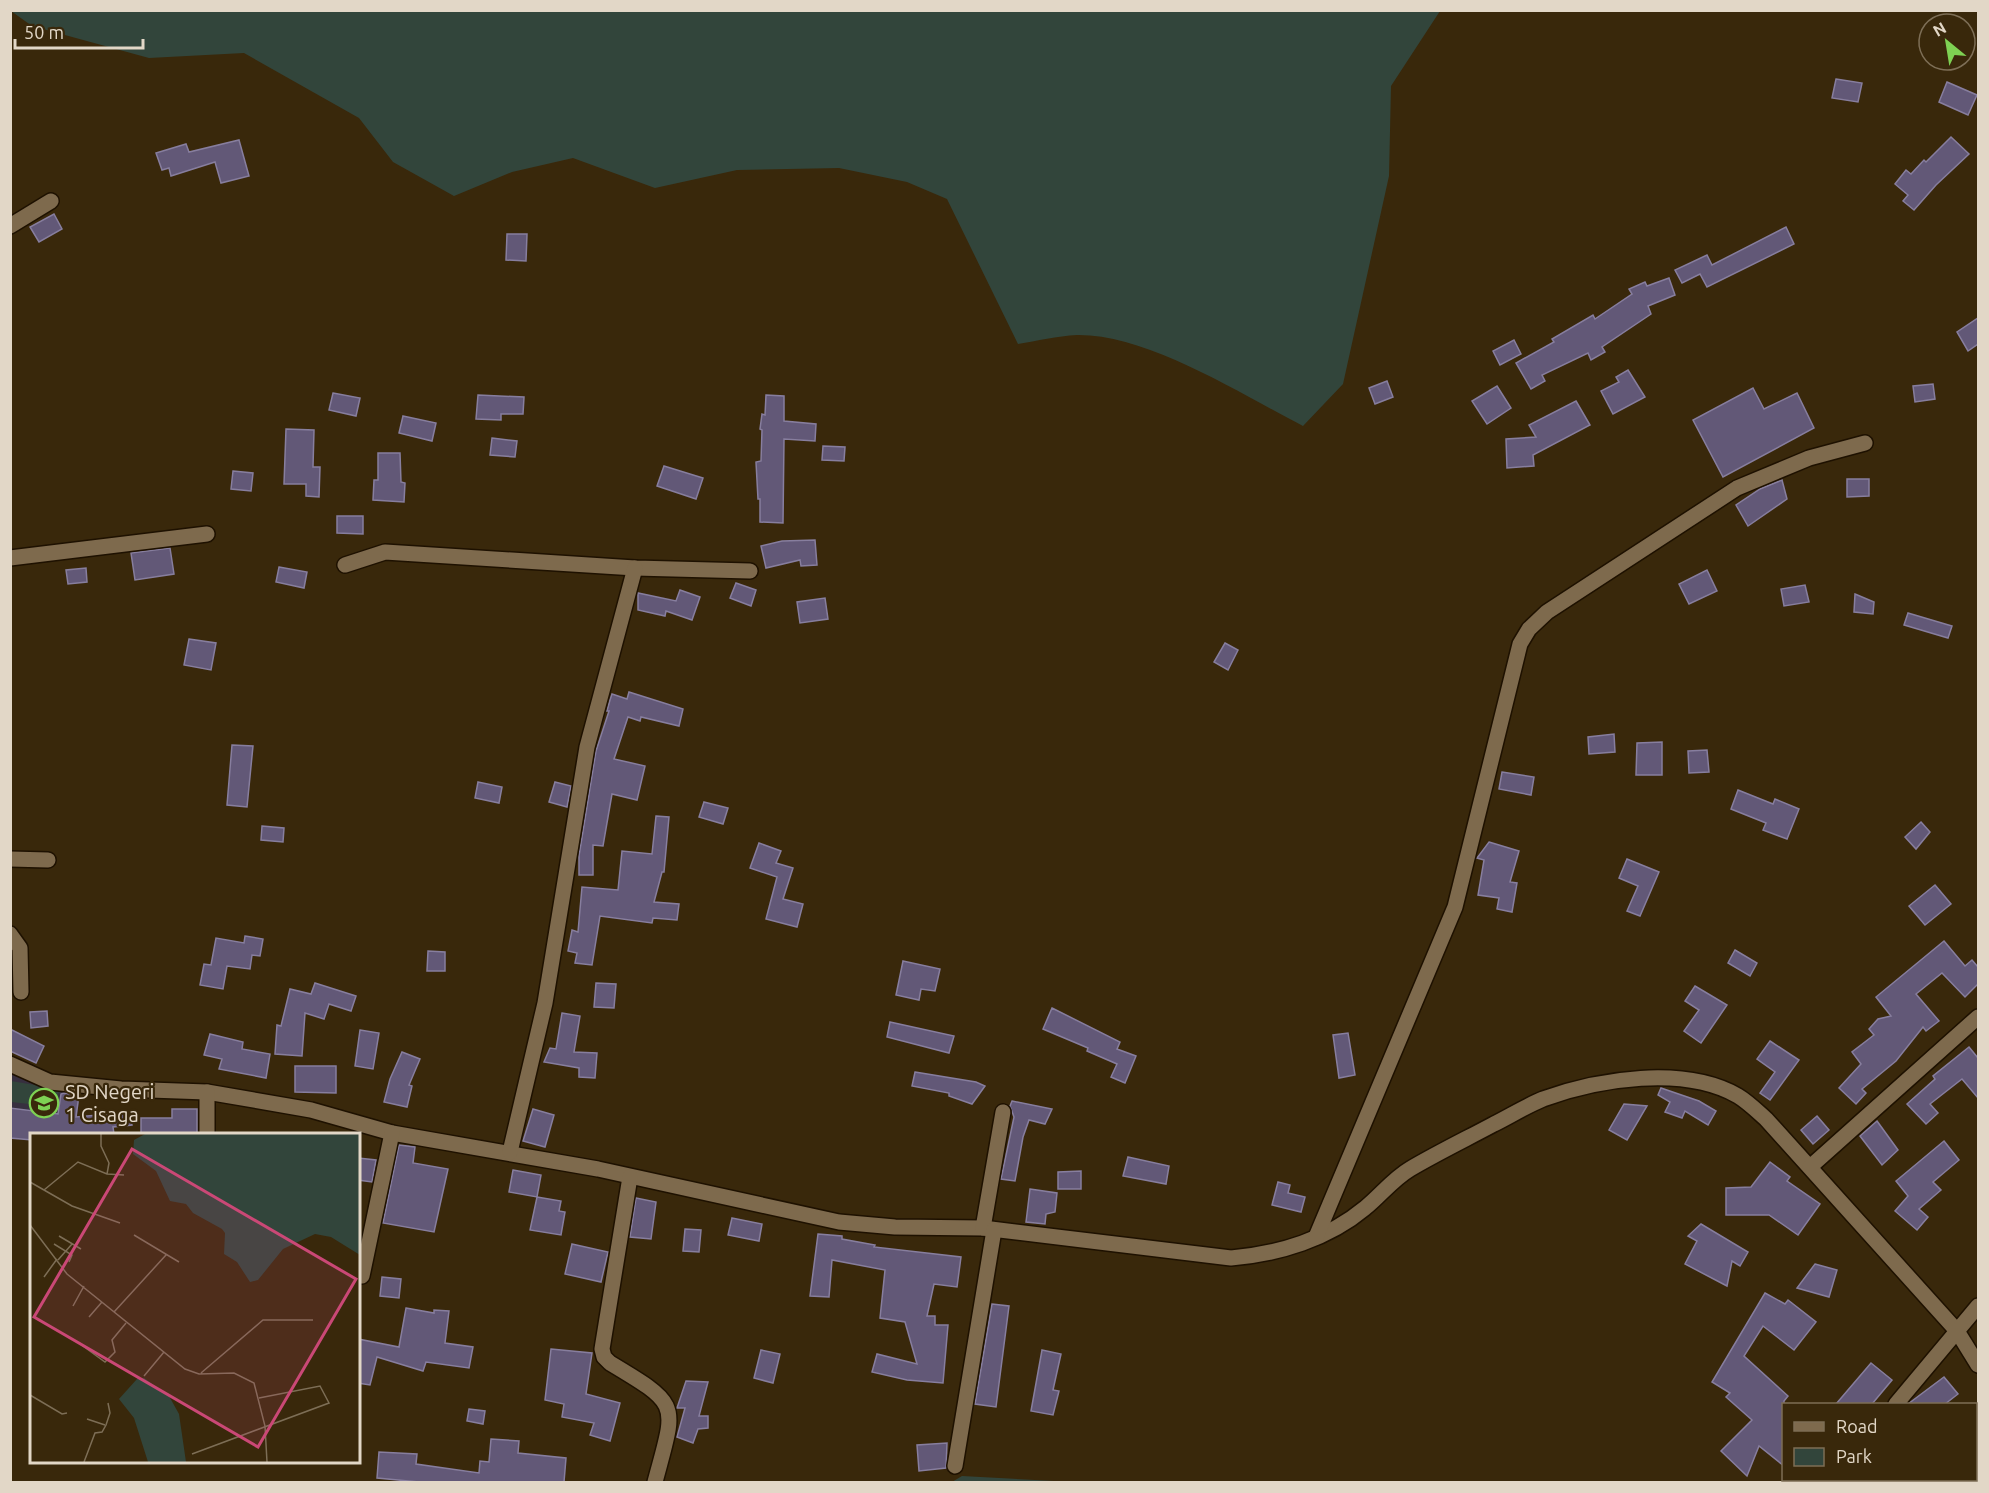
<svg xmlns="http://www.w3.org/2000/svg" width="1989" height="1493" font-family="Ubuntu,sans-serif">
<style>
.education{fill:#372f3f}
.green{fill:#32453b}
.building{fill:#625877;stroke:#877e9e;stroke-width:1.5}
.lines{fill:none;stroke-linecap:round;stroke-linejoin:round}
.minor-casing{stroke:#1e1100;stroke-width:18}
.minor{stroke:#7e6a4d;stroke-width:15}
.labels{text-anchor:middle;stroke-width:4.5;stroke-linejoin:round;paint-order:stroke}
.poi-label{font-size:20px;fill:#e2d7c7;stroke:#39280b;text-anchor:start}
.inset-road{fill:none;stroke:#7d6e56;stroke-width:1.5}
.view{fill:#ca4876;fill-opacity:0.15;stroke:#ca4876;stroke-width:3}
.inset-edge{fill:none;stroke:#e2d7c7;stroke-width:3}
</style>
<rect width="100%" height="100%" fill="#39280b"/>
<!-- education -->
<path class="education" d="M10,1071L41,1087L80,1091L75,1134H32L31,1140L11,1138Z"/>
<!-- green -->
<g class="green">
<path d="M11,11L1440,10V11L1391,86L1389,176L1343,384L1303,426C1241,394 1147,334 1077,335C1057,336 1037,341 1018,344L947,199L907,182L839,168L737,170L655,188L573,158L512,172L454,196L393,162L359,118L244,53L149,58L32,26Z"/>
<path d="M11,1081L59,1089L56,1107L11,1102Z"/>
<path d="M962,1476L1073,1482H952Z"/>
</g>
<!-- building -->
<g class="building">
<path d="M1836,79L1862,83L1858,102L1832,98Z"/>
<path d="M1947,82L1977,95L1968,115L1939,102Z"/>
<path d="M1951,137L1969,154L1936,185L1914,210L1903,201L1908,195L1895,184L1906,170L1911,174L1924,160L1926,162Z"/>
<path d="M239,140L249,176L221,183L215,162L171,176L169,168L162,170L156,153L186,144L189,152Z"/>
<path d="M54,214L62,229L39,242L30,227Z"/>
<path d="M1786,227L1794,244L1707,287L1700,274L1682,283L1675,270L1707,255L1712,265Z"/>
<path d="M507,234H527L526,261L506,260Z"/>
<path d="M1669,278L1675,295L1648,306L1651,314L1602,347L1605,352L1591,360L1588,353L1542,375L1545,381L1531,389L1516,363L1554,342L1552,339L1593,315L1595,319L1632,294L1629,289L1645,282L1647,286Z"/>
<path d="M1978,318V344L1968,351L1957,332Z"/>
<path d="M1514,340L1521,354L1500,365L1493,351Z"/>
<path d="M1628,370L1645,397L1613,414L1601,391L1619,382L1616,377Z"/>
<path d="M1387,381L1393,397L1375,404L1369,388Z"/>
<path d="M1933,384L1935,399L1915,402L1913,386Z"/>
<path d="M1497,386L1511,408L1487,424L1472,401Z"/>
<path d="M1753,388L1764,409L1797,393L1814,428L1723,477L1693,420Z"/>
<path d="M333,393L360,398L356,416L329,410Z"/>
<path d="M478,395L524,397L523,414H501V420L476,419Z"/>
<path d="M766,395L784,396V421L816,424L815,441L784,439L783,523L760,522V499H758L756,462L761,461L762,430L760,429L762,414L765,415Z"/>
<path d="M1576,401L1590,425L1533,455L1534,466L1507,468L1506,439L1536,437L1529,425Z"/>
<path d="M403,416L436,423L432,441L399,433Z"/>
<path d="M286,429L314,430L313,467H320L319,497L306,496V484H284Z"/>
<path d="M492,438L517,441L515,457L490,455Z"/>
<path d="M823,446L845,447L844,461L822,460Z"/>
<path d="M378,453H400L401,482L405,483L404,502L373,500L374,480H378Z"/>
<path d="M664,466L703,478L696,499L657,486Z"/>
<path d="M233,471L253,473L251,491L231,489Z"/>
<path d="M1847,479H1869V496L1847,497Z"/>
<path d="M1782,480L1787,499L1748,526L1736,505L1760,489Z"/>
<path d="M337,516H363V534L337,533Z"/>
<path d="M815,540L817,565L801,566L800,560L766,568L761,546L782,541Z"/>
<path d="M170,548L174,574L135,580L131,553Z"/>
<path d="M279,567L307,572L304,588L276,582Z"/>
<path d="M86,568L87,582L68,584L66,570Z"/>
<path d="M1707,570L1717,591L1689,604L1679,584Z"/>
<path d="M736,583L756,590L751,606L730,598Z"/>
<path d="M1805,585L1809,602L1784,606L1781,589Z"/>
<path d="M680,590L700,597L692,620L666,611L665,616L638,610V593L676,601Z"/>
<path d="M1855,594L1874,602L1873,614L1854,612Z"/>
<path d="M825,598L828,619L800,623L797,602Z"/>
<path d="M1908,613L1952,626L1948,638L1904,625Z"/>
<path d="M189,639L216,643L211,670L184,665Z"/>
<path d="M1225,643L1238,650L1228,670L1214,662Z"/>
<path d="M629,692L683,709L679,726L641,717L640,721L628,717L614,759L645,766L637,800L612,794L603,846L593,845V875H579V856L596,751L609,711H607L610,700L612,694L627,699Z"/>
<path d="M1614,734L1615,752L1589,754L1588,737Z"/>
<path d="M1662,742V775H1636L1637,743Z"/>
<path d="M232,745L253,746L247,807L227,805Z"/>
<path d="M1707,750L1709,772L1689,773L1688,751Z"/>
<path d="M1502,772L1534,777L1531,795L1499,789Z"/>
<path d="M478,782L502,787L499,803L475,798Z"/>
<path d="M555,782L571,786L567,807L549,802Z"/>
<path d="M1738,790L1773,804L1775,799L1799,809L1787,839L1763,830L1766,823L1731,809Z"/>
<path d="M704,802L728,808L723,824L699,817Z"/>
<path d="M656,816L669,817L664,872H662L654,902L679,904L677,920L653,918L652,923L600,916L592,965L575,963L577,953L568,951L572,930L578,932L582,887L618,890L622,851L652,854Z"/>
<path d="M1921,822L1930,832L1916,849L1905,837Z"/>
<path d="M262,826L284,828L283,842L261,840Z"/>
<path d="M1489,842L1519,851L1510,882L1517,883L1512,912L1497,909L1499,898L1478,895L1484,860L1477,858Z"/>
<path d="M759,843L781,851L776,863L793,868L783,899L803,904L797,927L766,919L777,877L750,868Z"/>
<path d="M1627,859L1659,872L1640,916L1627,911L1638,886L1619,878Z"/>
<path d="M1935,885L1951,904L1925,925L1909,906Z"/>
<path d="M245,936L263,939L260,956L252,955L250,969L227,966L223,989L200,985L204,964L211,965L216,938L244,943Z"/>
<path d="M1944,941L1965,966L1972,960L1978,967V984L1965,997L1942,973L1916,994L1939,1021L1926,1031L1923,1027L1896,1061L1862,1089L1866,1093L1856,1104L1839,1088L1861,1064L1852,1052L1874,1035L1869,1029L1878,1019L1891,1016L1876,997Z"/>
<path d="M1735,950L1757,963L1750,976L1728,963Z"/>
<path d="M428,951L445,952V971H427Z"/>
<path d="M903,961L940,969L935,991L921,989L919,1000L896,995Z"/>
<path d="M315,983L356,996L351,1011L329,1004L324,1019L305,1013L302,1056L275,1054L277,1025L281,1026L290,989L311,994Z"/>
<path d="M596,983L616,984L614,1008L594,1007Z"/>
<path d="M1695,986L1727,1005L1701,1043L1684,1031L1699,1010L1685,1001Z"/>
<path d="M1052,1008L1120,1042L1117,1049L1136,1056L1125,1083L1111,1077L1117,1064L1087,1051L1088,1048L1043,1029Z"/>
<path d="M47,1011L48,1026L31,1028L30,1012Z"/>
<path d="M562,1013L580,1016L574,1052L597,1053L595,1078L579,1077V1068L544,1062L550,1048L556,1049Z"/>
<path d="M890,1022L954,1036L949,1053L887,1037Z"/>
<path d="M10,1029L44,1046L36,1063L10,1051Z"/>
<path d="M360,1030L379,1033L373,1069L355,1066Z"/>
<path d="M1348,1033L1355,1075L1339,1078L1333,1035Z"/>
<path d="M210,1034L243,1042L242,1049L270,1054L266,1078L219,1069L222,1059L204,1055Z"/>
<path d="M1770,1041L1799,1060L1770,1100L1760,1093L1775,1072L1757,1059Z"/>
<path d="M1969,1047L1978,1058V1098L1962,1079L1930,1104L1938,1113L1926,1124L1907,1104L1935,1079L1933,1076Z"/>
<path d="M402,1052L420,1059L409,1085L412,1086L407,1107L384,1102L390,1079Z"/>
<path d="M295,1066H336V1093L295,1092Z"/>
<path d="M915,1072L976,1082L985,1086L972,1104L949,1096V1093L912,1086Z"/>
<path d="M1661,1088L1699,1101L1716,1111L1708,1125L1685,1111L1682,1118L1665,1112L1670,1102L1658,1095Z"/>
<path d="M64,1093L79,1095L76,1117L131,1112L132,1125L113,1127L114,1134H32V1140L10,1138V1108L58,1114L61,1094Z"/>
<path d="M1012,1101L1052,1109L1045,1124L1029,1120L1023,1137L1015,1181L1001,1179L1014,1117L1010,1106Z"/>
<path d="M1624,1104L1647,1106L1627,1140L1609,1130Z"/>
<path d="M172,1109H197V1134H141V1118H172Z"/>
<path d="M533,1109L554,1115L545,1147L523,1141Z"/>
<path d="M1817,1116L1829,1130L1813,1144L1801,1130Z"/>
<path d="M1877,1121L1898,1150L1882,1165L1860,1136Z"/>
<path d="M1944,1141L1959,1160L1933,1182L1941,1190L1919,1209L1928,1217L1917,1230L1895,1211L1908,1196L1896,1181Z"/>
<path d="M399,1145L415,1147L413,1163L448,1169L434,1232L383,1223Z"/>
<path d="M1128,1157L1169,1166L1166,1184L1123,1176Z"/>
<path d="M358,1158L376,1160L372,1182L358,1180Z"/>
<path d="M1770,1162L1790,1177L1787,1181L1820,1204L1798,1235L1769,1215H1726V1188L1751,1187Z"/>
<path d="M513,1170L541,1175L537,1197L509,1192Z"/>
<path d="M1081,1171V1189H1058V1172Z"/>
<path d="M1278,1182L1290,1185L1288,1193L1305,1197L1301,1212L1272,1205Z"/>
<path d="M1030,1189L1057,1193L1055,1212L1046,1214L1045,1224L1026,1222Z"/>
<path d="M537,1197L561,1201L559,1211L565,1212L561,1235L530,1230Z"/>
<path d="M636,1198L656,1202L651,1239L630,1237Z"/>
<path d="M732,1218L762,1224L759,1241L728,1235Z"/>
<path d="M1701,1224L1748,1252L1740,1266L1732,1261L1727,1286L1685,1264L1697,1241L1688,1236Z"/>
<path d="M685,1229L701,1230L699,1252L683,1251Z"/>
<path d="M818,1234L842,1236V1239L875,1245L874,1247L961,1257L957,1287L934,1284L927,1316H935V1325H948L943,1383L907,1380L872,1372L877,1354L917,1364L905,1322L880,1318L885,1270L832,1260L829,1297L810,1296Z"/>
<path d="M572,1244L608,1252L601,1282L565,1274Z"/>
<path d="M1815,1264L1837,1270L1829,1297L1797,1288Z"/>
<path d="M382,1277L401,1279L399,1298L380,1296Z"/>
<path d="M1765,1293L1785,1304L1788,1300L1816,1322L1794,1350L1763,1326L1744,1356L1788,1396L1784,1401V1466L1759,1446L1747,1476L1721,1451L1752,1420L1726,1397L1730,1393L1712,1382Z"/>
<path d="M992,1304L1009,1306L996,1407L975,1404Z"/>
<path d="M406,1308L434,1313V1310L449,1311L445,1343L473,1347L469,1368L426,1362L423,1371L377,1357L370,1385L358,1383V1339L399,1347Z"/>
<path d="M551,1349L592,1353L586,1394L620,1403L610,1441L590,1435L594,1423L562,1417L564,1404L545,1400Z"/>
<path d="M761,1350L780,1354L773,1383L754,1378Z"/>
<path d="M1042,1350L1061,1354L1053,1390L1059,1391L1053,1415L1031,1411Z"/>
<path d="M1871,1363L1892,1380L1872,1404H1836Z"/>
<path d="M1944,1377L1958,1394L1945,1404H1908Z"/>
<path d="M686,1381L708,1382L699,1416H708V1428L698,1429L693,1443L677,1437L685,1408H677Z"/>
<path d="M469,1409L485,1411L483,1424L467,1421Z"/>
<path d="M491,1439L519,1441L518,1453L566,1458L564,1482H419L377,1478L379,1452L417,1454L416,1464L479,1473L480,1461L489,1462Z"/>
<path d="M947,1443L946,1468L919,1471L917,1445Z"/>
</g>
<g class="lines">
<!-- minor casing -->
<g class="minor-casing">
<g id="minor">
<path d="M10,226L51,201"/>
<path d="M10,558L207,534"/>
<path d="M345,565L385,552L635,568L750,571"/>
<path d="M10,859L48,860"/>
<path d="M10,934L20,948L21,992"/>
<path d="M10,1064L50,1082L121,1089L207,1092L311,1110L392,1133L598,1169L839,1222L895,1227L983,1228L1231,1258C1279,1254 1328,1239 1365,1208C1380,1196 1393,1179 1410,1169C1437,1153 1466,1139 1494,1124C1510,1116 1526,1106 1543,1099C1598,1079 1684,1065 1738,1096C1748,1102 1757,1111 1766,1119L1957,1331L1978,1365"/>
<path d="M207,1092V1134"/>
<path d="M510,1152L545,1003L587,747L635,568"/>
<path d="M1810,1167L1978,1017"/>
<path d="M630,1177L602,1349L604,1357L610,1363C682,1406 676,1403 655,1482"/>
<path d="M983,1228L1003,1112"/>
<path d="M1316,1237L1455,907L1520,644L1529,629L1547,612L1737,488L1809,458L1865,443"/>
<path d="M362,1276L392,1133"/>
<path d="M1896,1404L1978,1306"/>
<path d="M955,1466L994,1230"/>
<path d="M1833,1482L1835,1480"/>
</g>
</g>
<!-- minor -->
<use href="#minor" class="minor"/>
</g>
<!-- icons -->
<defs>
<g id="school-ring" transform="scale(1.5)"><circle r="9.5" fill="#39280b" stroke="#7ed153" stroke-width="1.5"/><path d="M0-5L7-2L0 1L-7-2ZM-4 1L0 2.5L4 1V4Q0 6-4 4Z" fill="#7ed153"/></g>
</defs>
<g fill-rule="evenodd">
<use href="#school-ring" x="44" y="1103"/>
</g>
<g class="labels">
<!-- poi labels -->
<g class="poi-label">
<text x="65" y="1099">SD Negeri<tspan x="65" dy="23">1 Cisaga</tspan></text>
</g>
</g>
<!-- overview -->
<g transform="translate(30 1133)">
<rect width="330" height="330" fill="#39280b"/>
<path d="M115,1H330V122L301,104L285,101L253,116L228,147L220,149L207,129L194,121L195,100L192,96L163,80L156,71L140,68L126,38L103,21L104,7ZM114,245L139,263L149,281L156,329H118L104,285L89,266L107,246Z" fill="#32453b"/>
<path class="inset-road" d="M71,1V13L79,30L77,41M0,49L42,73L90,90M14,57L48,29L77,41L94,42M0,92L37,141L155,236L169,241L204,240L224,250L235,293L237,329M104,102L149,129M29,103L51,116M24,111L42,122L39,129M28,127L42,111M14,144L27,126M43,173L54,153M84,179L136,122M59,184L72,169M46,208L75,229L85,219L82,207L96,190M171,240L233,187H283M114,243L134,219M0,262L32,281L37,280M57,286L75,292M162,321L299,270L290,253L229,265M54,329L65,300L72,299L76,292L80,280L78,270"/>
<path class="view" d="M102,16L326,146L228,314L4,184Z"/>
<rect width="330" height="330" class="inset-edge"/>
</g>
<!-- border -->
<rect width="1989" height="1493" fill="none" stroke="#e2d7c7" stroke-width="24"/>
<!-- legend -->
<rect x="1782" y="1403" width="195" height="78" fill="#39280b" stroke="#7d6e56" stroke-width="1.5"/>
<rect x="1794" y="1422" width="30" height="9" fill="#7e6a4d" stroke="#7d6e56" stroke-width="1.5"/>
<text x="1836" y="1433" font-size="18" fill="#e2d7c7">Road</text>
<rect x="1794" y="1448" width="30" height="18" fill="#32453b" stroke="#7d6e56" stroke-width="1.5"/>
<text x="1836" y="1463" font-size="18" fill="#e2d7c7">Park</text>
<!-- north arrow -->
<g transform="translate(1947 42) rotate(330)"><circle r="28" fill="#39280b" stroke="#7d6e56" stroke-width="1.5"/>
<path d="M0-4.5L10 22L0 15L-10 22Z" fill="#7ed153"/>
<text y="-9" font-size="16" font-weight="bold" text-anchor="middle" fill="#e2d7c7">N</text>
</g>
<!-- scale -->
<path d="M15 39v9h128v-9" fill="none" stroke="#e2d7c7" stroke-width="3"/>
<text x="24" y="39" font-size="18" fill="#e2d7c7" stroke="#39280b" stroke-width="4.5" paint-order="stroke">50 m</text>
</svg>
